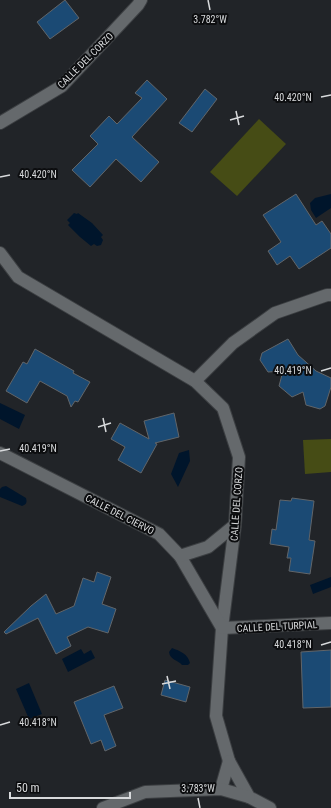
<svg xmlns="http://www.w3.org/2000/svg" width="331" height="808" font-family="'Roboto Condensed',sans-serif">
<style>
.green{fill:#464c15}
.water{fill:#00152b}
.building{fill:#1b4a74;stroke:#616569}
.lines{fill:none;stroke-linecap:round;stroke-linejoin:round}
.minor-casing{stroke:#3c3f42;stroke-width:14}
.minor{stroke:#65696c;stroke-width:12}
.ticks{fill:none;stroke:#d8dadc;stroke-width:1.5}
.labels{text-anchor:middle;stroke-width:4;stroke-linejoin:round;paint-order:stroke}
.street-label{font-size:10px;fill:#d8dadc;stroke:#0c0d0f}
.ticks-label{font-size:10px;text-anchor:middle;fill:#d8dadc;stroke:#0c0d0f;stroke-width:4;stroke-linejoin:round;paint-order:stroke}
</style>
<rect width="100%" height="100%" fill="#212428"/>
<!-- green -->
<g class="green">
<path d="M259,119L286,144L237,196L210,172Z"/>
<path d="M331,439V472L305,474L303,440Z"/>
</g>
<!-- water -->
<g class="water">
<path d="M331,194V208L316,218L311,210L310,203L315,198Z"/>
<path d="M74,213L77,214L78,213L92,223L103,235L101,237L103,240L101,245L97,246L94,244L91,246L80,237L68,225L70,223L67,220Z"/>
<path d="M0,403L25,415L19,429L0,419Z"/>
<path d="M189,450L190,461L178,487L171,474L179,453Z"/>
<path d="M6,486L26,498C27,502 27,504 22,506L0,497V489L2,487Z"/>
<path d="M331,577V587L313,594L310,585Z"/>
<path d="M172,648C180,651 188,654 190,663L188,665H182C178,660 170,660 169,652Z"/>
<path d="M81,649L84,654L91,650L95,658L68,672L62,659Z"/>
<path d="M29,683L42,714L29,719L16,689Z"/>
</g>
<!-- building -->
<g class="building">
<path d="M65,0L79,18L50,39L37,22Z"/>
<path d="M147,80L167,99L132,137L159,162L141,182L116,159L90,187L72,170L98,144L90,136L109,116L117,124L142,98L135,93Z"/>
<path d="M205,89L217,99L192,132L179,123Z"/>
<path d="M296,194L316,225L322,221L331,234V248L299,269L290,256L277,265L268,251L281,242L263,215Z"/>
<path d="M288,339L298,355L316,371L331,378V387L325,406L320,409L306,405L303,392L292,397L279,386L283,371L268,372L260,360L262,353Z"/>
<path d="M35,349L74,371L73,373L90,382L78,402L75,401L71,407L67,396L40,381L27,403L6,391L23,362L27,364Z"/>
<path d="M174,413L179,437L155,443L157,444L141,473L118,460L125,447L111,439L120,423L149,439L144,421Z"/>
<path d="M292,498L314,501L309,540L315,541L310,574L289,571L291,558H287L289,547L270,544L272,529L276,530L280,500L291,501Z"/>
<path d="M97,572L111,577L102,604L116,609L108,633L88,627L67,637L71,646L56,654L38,618L6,634L4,632L31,606L46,594L56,614L74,606L83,578L94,582Z"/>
<path d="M331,650V707L303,708L301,652Z"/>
<path d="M165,680L190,687L186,702L161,695Z"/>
<path d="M114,686L123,708L104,715L116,746L105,751L101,740L91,744L74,702Z"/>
</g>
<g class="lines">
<!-- minor casing -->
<g class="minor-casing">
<g id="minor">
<path d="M0,123L62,86L138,5L141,0"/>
<path d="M0,253L18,277L195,381L223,408L239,457L235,525L222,628L216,716L229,761L249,797L270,808"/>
<path d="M195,381L233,343L275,313L327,295H331"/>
<path d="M0,453L159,534L180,556L222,628L331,623"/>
<path d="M180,556L208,547L235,525"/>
<path d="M221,789L229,761"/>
<path d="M103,808L145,792L221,789L249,797"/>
</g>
</g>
<!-- minor -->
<use href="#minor" class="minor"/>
</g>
<!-- ticks -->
<path class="ticks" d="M208,0L210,10M321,97L331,95M236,111L239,125M230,120L244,116M0,177L10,175M321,371L331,368M103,418L106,432M98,427L111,423M0,451L10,449M321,645L331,642M167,676L170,689M162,684L176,681M0,725L10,722M198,798L200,808"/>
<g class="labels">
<!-- street labels -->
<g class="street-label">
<text transform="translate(85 60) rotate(-45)" y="4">CALLE DEL CORZO</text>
<text transform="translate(236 504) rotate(-86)" y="4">CALLE DEL CORZO</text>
<text transform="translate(120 514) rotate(27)" y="4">CALLE DEL CIERVO</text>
<text transform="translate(277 626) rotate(-3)" y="4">CALLE DEL TURPIAL</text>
</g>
</g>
<g class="ticks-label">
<text x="210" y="23">3.782°W</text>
<text x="293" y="101">40.420°N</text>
<text x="38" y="178">40.420°N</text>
<text x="293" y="374">40.419°N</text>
<text x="38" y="452">40.419°N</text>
<text x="293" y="648">40.418°N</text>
<text x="38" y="726">40.418°N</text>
<text x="198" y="792">3.783°W</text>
</g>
<!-- scale -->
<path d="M10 792v6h120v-6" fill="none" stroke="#d8dadc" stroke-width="2"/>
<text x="16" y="792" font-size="12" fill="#d8dadc" stroke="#0c0d0f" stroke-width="3" paint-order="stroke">50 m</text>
</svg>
